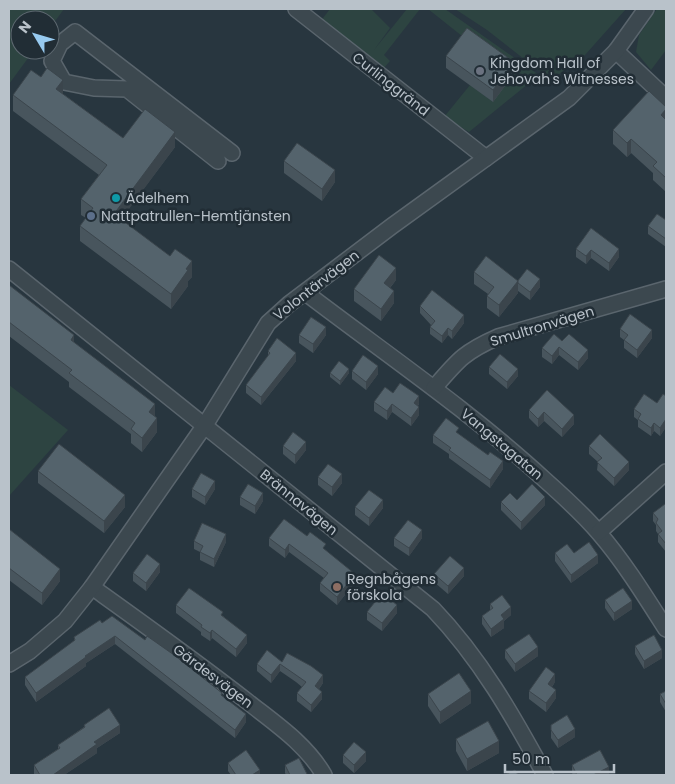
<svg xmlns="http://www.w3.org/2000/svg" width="675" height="784" font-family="Poppins,sans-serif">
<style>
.green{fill:#2d4441}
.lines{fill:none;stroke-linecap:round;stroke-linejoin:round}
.minor-casing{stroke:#5a656d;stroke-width:18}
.minor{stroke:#3c484f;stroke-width:15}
.wall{fill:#48555d}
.shaded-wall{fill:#3b454c}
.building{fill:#54636c;stroke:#3b454c}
.worship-dot{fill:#6b7280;stroke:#212d35;stroke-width:2}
.culture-dot{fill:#0f9aa8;stroke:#212d35;stroke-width:2}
.service-dot{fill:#5c6f8a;stroke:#212d35;stroke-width:2}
.education-dot{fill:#8d6e63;stroke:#212d35;stroke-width:2}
.labels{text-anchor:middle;stroke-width:5;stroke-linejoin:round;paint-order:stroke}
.poi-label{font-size:14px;fill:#b9c2ca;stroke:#212d35;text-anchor:start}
.street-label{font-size:14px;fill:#b9c2ca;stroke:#212d35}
</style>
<rect width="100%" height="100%" fill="#28363f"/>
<!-- green -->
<g class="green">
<path d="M9,9H64L50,28V20H20V50H34L9,84Z"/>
<path d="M330,9H371L390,28L374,50L407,9H420L384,55L390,61L382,70L320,22Z"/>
<path d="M428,9H445L539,75L469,132L444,117L470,85L493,102L467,40Z"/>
<path d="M455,9H626L585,55L551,80L487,30Z"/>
<path d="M657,9H666V50L651,70L636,52L639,35Z"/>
<path d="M9,385L68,430L9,496Z"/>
</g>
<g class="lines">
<!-- minor casing -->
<g class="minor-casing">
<g id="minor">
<path d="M296,9L486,158"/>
<path d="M616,51L666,98"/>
<path d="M218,161L127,89L94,88L64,82L52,61L60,44L75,32L232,153"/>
<path d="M9,269L433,609C480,658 513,716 545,775"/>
<path d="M306,293C386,354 470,411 545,480C563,496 583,514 599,533C624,562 645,596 666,629"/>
<path d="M434,388C458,360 464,352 498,337L666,289"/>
<path d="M599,532L666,472"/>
<path d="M92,587C145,625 197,662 248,702C276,724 306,744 324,775"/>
<path d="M9,664L30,651L65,621L92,587L205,425L268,323L289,304L392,226L569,98L616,51L646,9"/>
</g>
</g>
<!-- minor -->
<use href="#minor" class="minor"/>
</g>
<!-- wall -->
<g class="wall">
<path d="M446,56L514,74L493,102L446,68Z"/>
<path d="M63,94L123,138L175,147L121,219L192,277L188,281V286L171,309L80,241V226L86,218L81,215V199L99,175L13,111V95Z"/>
<path d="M666,107V192L653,180V173L631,153L627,157L613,144V130Z"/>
<path d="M284,161L335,182L322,201L284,173Z"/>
<path d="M666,220V247L648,234V226Z"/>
<path d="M591,228L619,257L609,271L591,258L586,264L576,257V249Z"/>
<path d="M474,272L518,281L540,287L530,300L518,291V293L499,317L487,308V296L488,294L474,284Z"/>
<path d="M396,280L390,288L394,303L381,321L354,301V289Z"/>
<path d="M9,285L74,342L155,416L157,432L142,452L131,443V434L69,387V382L9,336Z"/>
<path d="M420,306L464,323L452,339L448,335L442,343L430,334V327L431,325L420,313Z"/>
<path d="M620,329L652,338L637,358L624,348V340L620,337Z"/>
<path d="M299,335H326L313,353L299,343Z"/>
<path d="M562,341L588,358L578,370L559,355L552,364L542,357V348Z"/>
<path d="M268,351L296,361L261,405L246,393V385L268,356Z"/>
<path d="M489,367L518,376L507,389L489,374Z"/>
<path d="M352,371L378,374L366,390L352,379Z"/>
<path d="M330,373H349L340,385L330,377Z"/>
<path d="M547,390L574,424L562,437L544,421L538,427L529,418V410Z"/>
<path d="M393,393L419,404L418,406L419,415L411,426L392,412L387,420L374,411V402Z"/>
<path d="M666,396V427L660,436L654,431L651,436L638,427V420L634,417V409L657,403Z"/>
<path d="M459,434L503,469L490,488L449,458V454L433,443V435Z"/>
<path d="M283,446L306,450L295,464L283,454Z"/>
<path d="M589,446L629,470L614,486L597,470L598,462L589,454Z"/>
<path d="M38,471L125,507L104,533L38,483Z"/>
<path d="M318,477L342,483L332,496L318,485Z"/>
<path d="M192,489H215L205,505L192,497Z"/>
<path d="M240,497L263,501L255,514L240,505Z"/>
<path d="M517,500L545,505L521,530L501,510V502Z"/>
<path d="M666,506V552L658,542V534L656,531V525L653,521V513Z"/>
<path d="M355,507L383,508L369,526L355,515Z"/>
<path d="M9,529L60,581L42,605L9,580Z"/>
<path d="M269,538L326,551L355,582L337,605L320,591V583L324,578L289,552L285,558L269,546Z"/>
<path d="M394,538H422L409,556L394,546Z"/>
<path d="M194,541L226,542L214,567L200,560V552L194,549Z"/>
<path d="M555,553H574L598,563L571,583L555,561Z"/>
<path d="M160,572L146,591L133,581V573Z"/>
<path d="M434,574L464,576L448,594L434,582Z"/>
<path d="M605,600L632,609L614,621L605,608Z"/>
<path d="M490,604L511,615L504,621V628L491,637L482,624V616L490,611Z"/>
<path d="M176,605L223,616L247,643L236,657L212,638L210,641L201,635V632L176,613Z"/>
<path d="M367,612L397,613L382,631L367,620Z"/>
<path d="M102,623L222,697L246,722L235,738L115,644L86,663V666L36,702L25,685V677L74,641V637Z"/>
<path d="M635,646L662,658L644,669L635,654Z"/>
<path d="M505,650L538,656L515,672L505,658Z"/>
<path d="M282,662L323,683L319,689L322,699L311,712L297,701V693L302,687L296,682L280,671L271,683L257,671V664Z"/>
<path d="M555,682L552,687L556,698L546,712L529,699V691Z"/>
<path d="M666,691V712L660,702V694Z"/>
<path d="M428,694L471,703L440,724L428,706Z"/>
<path d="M84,725L120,733L97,748V753L64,775H35L34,774V765L58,749V745L84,727Z"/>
<path d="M551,725L575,737L558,748L551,738Z"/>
<path d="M456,739L499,753L467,771L456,751Z"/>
<path d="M343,755L366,761L354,773L343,763Z"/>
<path d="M228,763L260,775H231L228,771Z"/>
<path d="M285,765L307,775H286L285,773Z"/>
<path d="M572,765L609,775H573L572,773Z"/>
</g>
<!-- shaded-wall -->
<g class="shaded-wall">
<path d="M514,62V74L493,102V90Z"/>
<path d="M63,80V95L56,89Z"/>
<path d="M666,109V123L661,115Z"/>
<path d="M175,132V147L114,229V214Z"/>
<path d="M631,139V153L627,157V143Z"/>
<path d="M335,170V182L322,201V189Z"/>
<path d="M619,249V257L609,271V263Z"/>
<path d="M591,250V258L586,264V256Z"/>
<path d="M192,261V277L188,281V286L171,309V294L186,269Z"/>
<path d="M396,268V280L384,295V283Z"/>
<path d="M540,279V287L530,300V292Z"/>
<path d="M518,281V293L499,317V305Z"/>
<path d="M394,291V303L381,321V309Z"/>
<path d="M464,315V323L452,339V331Z"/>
<path d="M326,327V335L313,353V344Z"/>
<path d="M448,328V335L442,343V336Z"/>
<path d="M652,330V338L637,358V350Z"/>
<path d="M74,335V349L71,340Z"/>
<path d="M559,347V355L552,364V356Z"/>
<path d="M588,350V358L578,370V362Z"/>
<path d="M296,353V361L261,405V397Z"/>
<path d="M378,366V374L366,390V382Z"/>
<path d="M349,369V373L340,385V381Z"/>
<path d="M518,369V376L507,389V382Z"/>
<path d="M419,396V404L414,411V403Z"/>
<path d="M155,404V418L149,412Z"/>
<path d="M392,404V412L387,420V411Z"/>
<path d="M419,407V415L411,426V418Z"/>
<path d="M544,412V421L538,427V419Z"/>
<path d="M574,415V424L562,437V429Z"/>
<path d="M157,418V432L142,452V438Z"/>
<path d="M666,419V427L660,436V428Z"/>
<path d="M654,423V431L651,436V428Z"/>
<path d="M306,442V450L295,464V455Z"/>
<path d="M503,461V469L490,488V480Z"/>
<path d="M629,462V470L614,486V478Z"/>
<path d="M342,474V483L332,496V487Z"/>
<path d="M215,481V489L205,505V497Z"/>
<path d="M263,493V501L255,514V506Z"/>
<path d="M125,495V507L104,533V521Z"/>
<path d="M545,497V505L521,530V522Z"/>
<path d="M383,500V508L369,526V518Z"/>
<path d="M422,530V538L409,556V548Z"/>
<path d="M226,534V542L214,567V559Z"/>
<path d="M289,544V552L285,558V550Z"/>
<path d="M598,555V563L571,583V575Z"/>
<path d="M160,564V572L146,591V583Z"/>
<path d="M464,568V576L448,594V586Z"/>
<path d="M60,569V581L42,605V593Z"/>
<path d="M355,574V582L337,605V597Z"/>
<path d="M632,601V609L614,621V613Z"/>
<path d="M397,605V613L382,631V623Z"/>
<path d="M511,607V615L504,621V628L491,637V629L501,615Z"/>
<path d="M212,630V638L210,641V633Z"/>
<path d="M247,635V643L236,657V649Z"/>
<path d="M115,636V644L86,663V666L36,702V693L85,656Z"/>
<path d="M538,647V656L515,672V664Z"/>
<path d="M662,650V658L644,669V661Z"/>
<path d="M280,664V671L271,683V675Z"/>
<path d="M555,674V682L548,692V684Z"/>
<path d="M323,675V683L315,694V686Z"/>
<path d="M556,690V698L546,712V703Z"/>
<path d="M471,691V703L440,724V712Z"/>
<path d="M322,692V699L311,712V705Z"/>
<path d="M246,714V722L235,738V730Z"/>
<path d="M120,725V733L97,748V753L64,775H53L94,742Z"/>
<path d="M575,729V737L558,748V740Z"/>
<path d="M499,741V753L467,771V759Z"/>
<path d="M366,752V761L354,773V765Z"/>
<path d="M609,767V775H593Z"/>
<path d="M260,770V775H252Z"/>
</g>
<!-- building -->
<g class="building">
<path d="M467,28L514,62L493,90L446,56Z"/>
<path d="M47,68L63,80L56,89L123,138L145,109L175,132L114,214L170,256L175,249L192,261L186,269L188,270L171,294L80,226L93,208L81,199L107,165L13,95L31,70L41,77Z"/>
<path d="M649,91L666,107V109L661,115L666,120V178L653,166L657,162L631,139L627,143L613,130Z"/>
<path d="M297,143L335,170L322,189L284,161Z"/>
<path d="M657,214L666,220V239L648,226Z"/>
<path d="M591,228L619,249L609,263L591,250L586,256L576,249Z"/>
<path d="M379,255L396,268L384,283L394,291L381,309L354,289Z"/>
<path d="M486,256L518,281L499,305L487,296L494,287L474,272Z"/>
<path d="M527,269L540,279L530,292L518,283V281L517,282Z"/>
<path d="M9,285L74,335L71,340L155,404L149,412L157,418L142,438L131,429L135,423L69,373L72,370L9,322Z"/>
<path d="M432,290L464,315L452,331L448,328L442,336L430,327L435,321L420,306Z"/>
<path d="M630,314L652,330L637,350L624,340L628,335L620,329Z"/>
<path d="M311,317L326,327L313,344L299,335Z"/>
<path d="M554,334L562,341L569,334L588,350L578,362L559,347L552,356L542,348Z"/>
<path d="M277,338L296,353L261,397L246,385L270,353L268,351Z"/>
<path d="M500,354L518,369L507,382L489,367Z"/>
<path d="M363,355L378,366L366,382L352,371Z"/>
<path d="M339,361L349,369L340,381L330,373Z"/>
<path d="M400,383L419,396L414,403L419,407L411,418L392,404L387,411L374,402L385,387L393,393Z"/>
<path d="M547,390L574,415L562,429L544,412L538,419L529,410Z"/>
<path d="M644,394L657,403L663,394L666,396V419L660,428L654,423L651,428L638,419L641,414L634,409Z"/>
<path d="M446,418L459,428L456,432L488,455L490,452L503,461L490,480L449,450L451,448L433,435Z"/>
<path d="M293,432L306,442L295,455L283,446Z"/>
<path d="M600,434L629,462L614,478L597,462L602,458L589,446Z"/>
<path d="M59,444L125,495L104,521L38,471Z"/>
<path d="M328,464L342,474L332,487L318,477Z"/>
<path d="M201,473L215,481L205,497L192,489Z"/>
<path d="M248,484L263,493L255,506L240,497Z"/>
<path d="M532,484L545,497L521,522L501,502L510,493L517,500Z"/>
<path d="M369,490L383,500L369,518L355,507Z"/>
<path d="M665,504L666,506V544L658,534L662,531L656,523L658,519L653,513Z"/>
<path d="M284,519L307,536L310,532L326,544L323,548L355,574L337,597L320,583L328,573L289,544L285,550L269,538Z"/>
<path d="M408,520L422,530L409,548L394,538Z"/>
<path d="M202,523L226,534L214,559L200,552L203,546L194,541Z"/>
<path d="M9,529L60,569L42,593L9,568Z"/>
<path d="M589,542L598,555L571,575L555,553L567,544L574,553Z"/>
<path d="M147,554L160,564L146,583L133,573Z"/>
<path d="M450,556L464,568L448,586L434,574Z"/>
<path d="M189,588L223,612L221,615L247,635L236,649L212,630L210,633L201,627L202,625L176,605Z"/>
<path d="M623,588L632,601L614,613L605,600Z"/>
<path d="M382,593L397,605L382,623L367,612Z"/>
<path d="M502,595L511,607L501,615L504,619L491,629L482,616L493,608L490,604Z"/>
<path d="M112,616L145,640L147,636L174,655L222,693L221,695L246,714L235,730L115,636L85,656L86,657L36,693L25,677L75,640L74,637L100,620L102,623Z"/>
<path d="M529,634L538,647L515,664L505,650Z"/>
<path d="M654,635L662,650L644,661L635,646Z"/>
<path d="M267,650L282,662L287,653L311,666L323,675L315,686L322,692L311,705L297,693L306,682L296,675L280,664L271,675L257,664Z"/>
<path d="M546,667L555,674L548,684L556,690L546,703L529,691Z"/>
<path d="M459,673L471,691L440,712L428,694Z"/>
<path d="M666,691V704L660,694Z"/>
<path d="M109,708L120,725L94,742L97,744L53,775H40L34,765L60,748L58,745L85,727L84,725Z"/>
<path d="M567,715L575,729L558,740L551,730V725Z"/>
<path d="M488,721L499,741L467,759L456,739Z"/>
<path d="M354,742L366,752L354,765L343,755Z"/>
<path d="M246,750L260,770L252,775H236L228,763Z"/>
<path d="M600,750L609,767L593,775H577L572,765Z"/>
<path d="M299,758L307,774L304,775H290L285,765Z"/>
<path d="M515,770L518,775H505Z"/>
</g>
<!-- markers -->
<circle class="worship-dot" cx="480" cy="71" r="5"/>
<circle class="culture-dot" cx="116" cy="198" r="5"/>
<circle class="service-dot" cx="91" cy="216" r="5"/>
<circle class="education-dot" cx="337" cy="587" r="5"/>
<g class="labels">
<!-- poi labels -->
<g class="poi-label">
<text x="490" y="68">Kingdom Hall of<tspan x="490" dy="16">Jehovah's Witnesses</tspan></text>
<text x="126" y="203">Ädelhem</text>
<text x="101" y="221">Nattpatrullen-Hemtjänsten</text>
<text x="347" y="584">Regnbågens<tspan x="347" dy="16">förskola</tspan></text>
</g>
<!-- street labels -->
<g class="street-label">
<text transform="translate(391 84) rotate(38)" y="5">Curlinggränd</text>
<text transform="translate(316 285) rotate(-38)" y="5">Volontärvägen</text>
<text transform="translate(542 326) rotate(-17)" y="5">Smultronvägen</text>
<text transform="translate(502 444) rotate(40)" y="5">Vangstagatan</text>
<text transform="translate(299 502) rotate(39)" y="5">Brännavägen</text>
<text transform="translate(213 676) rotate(37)" y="5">Gärdesvägen</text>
</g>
</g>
<!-- border -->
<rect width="675" height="784" fill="none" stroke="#b9c2ca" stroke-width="20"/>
<!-- north arrow -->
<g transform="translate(35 35) rotate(308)"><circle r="24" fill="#212d35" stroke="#5e6971"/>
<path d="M0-4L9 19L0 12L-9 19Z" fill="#97caf0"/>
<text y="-8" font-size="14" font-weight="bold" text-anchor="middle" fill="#b9c2ca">N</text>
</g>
<!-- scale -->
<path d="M505 764v8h109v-8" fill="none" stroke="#b9c2ca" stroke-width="2.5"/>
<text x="512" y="764" font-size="15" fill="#b9c2ca" stroke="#212d35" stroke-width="4" paint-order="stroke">50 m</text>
</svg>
